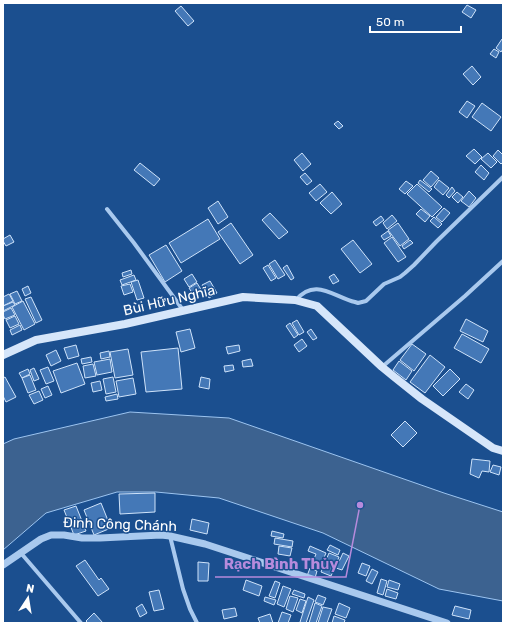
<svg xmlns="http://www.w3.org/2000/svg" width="506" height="626" font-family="Rubik,sans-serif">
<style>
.water{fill:#3c6290;stroke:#9cc4f0}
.building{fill:#4478b7;stroke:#cfe3fa}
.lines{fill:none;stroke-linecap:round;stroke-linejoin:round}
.minor{stroke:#a9c9ee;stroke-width:4}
.tertiary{stroke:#a9c9ee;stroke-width:7}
.secondary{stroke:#d6e6fa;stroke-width:8}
.labels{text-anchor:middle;stroke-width:3;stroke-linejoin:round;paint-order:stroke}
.street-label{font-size:14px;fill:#fff;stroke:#1b4f8f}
.leader{fill:none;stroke:#b68bdc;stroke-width:1.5}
.callout-dot{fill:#b68bdc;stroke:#1b4f8f;stroke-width:1.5}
.callout-label{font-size:15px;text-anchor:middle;font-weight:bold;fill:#b68bdc;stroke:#1b4f8f;stroke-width:3;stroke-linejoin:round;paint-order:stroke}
</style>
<rect width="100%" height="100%" fill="#1b4f8f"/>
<!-- water -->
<path class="water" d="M130,412L229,418L444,493L503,512V601L439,589L323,533L219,498L156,492H117L46,513L3,550V444L14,439Z"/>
<!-- building -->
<g class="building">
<path d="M467,5L476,10L471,18L462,12Z"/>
<path d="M181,6L194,21L188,26L175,11Z"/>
<path d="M502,39L503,40V49L501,52L496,48Z"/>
<path d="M494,49L499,52L496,58L490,54Z"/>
<path d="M472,66L481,77L473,85L463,74Z"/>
<path d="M467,101L475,106L467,118L459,112Z"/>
<path d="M482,103L501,117L491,131L472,117Z"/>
<path d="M338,121L343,126L339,129L334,124Z"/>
<path d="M474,149L482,157L475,164L466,156Z"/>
<path d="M498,150L503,155V162L501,164L493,156Z"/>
<path d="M302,153L311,164L303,171L294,160Z"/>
<path d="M488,153L497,162L491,168L481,159Z"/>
<path d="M140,163L160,179L154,186L134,170Z"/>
<path d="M481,165L489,173L484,180L475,172Z"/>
<path d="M431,171L439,178L431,187L423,180Z"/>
<path d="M305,173L312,181L307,185L300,177Z"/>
<path d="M420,180L432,189L429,192L418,183Z"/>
<path d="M439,180L449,188L443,195L434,187Z"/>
<path d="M406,181L413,186L405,194L399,189Z"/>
<path d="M320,184L327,192L316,201L309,193Z"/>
<path d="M417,184L442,207L432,217L407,194Z"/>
<path d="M452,187L455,191L449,198L446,195Z"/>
<path d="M469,191L476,198L469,207L461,201Z"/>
<path d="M332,192L342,204L331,214L320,203Z"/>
<path d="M457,192L463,197L458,203L452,197Z"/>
<path d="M218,201L228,217L218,224L208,208Z"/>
<path d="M444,208L450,213L442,222L436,217Z"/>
<path d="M421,209L430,216L425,222L416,214Z"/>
<path d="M270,213L288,232L279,239L262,220Z"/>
<path d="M392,215L397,221L387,229L383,223Z"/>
<path d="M381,216L384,220L376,226L373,222Z"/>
<path d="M434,217L442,224L438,228L430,221Z"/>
<path d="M208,219L220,239L181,263L169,243Z"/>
<path d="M231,223L253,255L240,264L218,232Z"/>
<path d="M398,223L409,239L400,246L388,230Z"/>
<path d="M388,231L391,236L384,240L381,236Z"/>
<path d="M10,235L14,242L6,246L3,241V239Z"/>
<path d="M392,237L406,257L398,262L384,243Z"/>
<path d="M353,240L372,264L360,273L341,249Z"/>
<path d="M410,240L413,243L404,249L402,246Z"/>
<path d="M166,245L182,271L165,282L149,255Z"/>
<path d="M275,260L285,275L278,279L269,264Z"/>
<path d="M268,265L276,278L271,281L263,268Z"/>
<path d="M287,265L294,278L291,280L283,268Z"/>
<path d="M131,270L132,274L123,277L122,273Z"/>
<path d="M192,274L197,282L189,287L184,279Z"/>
<path d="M334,274L339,281L333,284L329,277Z"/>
<path d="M134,275L136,280L122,285L120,280Z"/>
<path d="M138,280L144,298L137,300L131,282Z"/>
<path d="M210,281L217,293L209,298L202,285Z"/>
<path d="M197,283L202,291L194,296L189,288Z"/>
<path d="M130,284L133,292L124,295L121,286Z"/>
<path d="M28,286L31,293L25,296L22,289Z"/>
<path d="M17,291L22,301L15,304L10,294Z"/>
<path d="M9,294L13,301L3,306V297Z"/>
<path d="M31,297L42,320L36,323L25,299Z"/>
<path d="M23,301L35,324L24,330L12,307Z"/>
<path d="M13,302L15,305L3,311V306Z"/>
<path d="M11,308L15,315L5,319L3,315V312Z"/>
<path d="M15,316L19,324L10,328L6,320Z"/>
<path d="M466,319L488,331L483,342L460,331Z"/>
<path d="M297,320L304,332L299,335L292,323Z"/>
<path d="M290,323L298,335L294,338L286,326Z"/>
<path d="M20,325L22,330L12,335L10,330Z"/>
<path d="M190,329L195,348L181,352L176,332Z"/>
<path d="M311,329L317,338L313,340L307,332Z"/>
<path d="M462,334L489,349L481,363L454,348Z"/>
<path d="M302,339L307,346L299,352L294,345Z"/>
<path d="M412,344L426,354L414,371L400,360Z"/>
<path d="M76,345L79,356L68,359L64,348Z"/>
<path d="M239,345L240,351L228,354L226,347Z"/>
<path d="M178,348L182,389L146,392L141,352Z"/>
<path d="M128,349L133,375L115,378L110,352Z"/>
<path d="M56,350L61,361L51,366L46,355Z"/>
<path d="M109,351L110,357L101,359L100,353Z"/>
<path d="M430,355L445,367L425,393L410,382Z"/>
<path d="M91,357L92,362L82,364L81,359Z"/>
<path d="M110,359L112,372L97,375L94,362Z"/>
<path d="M251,359L253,366L243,367L242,361Z"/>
<path d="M399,361L412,371L406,380L393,370Z"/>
<path d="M77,363L85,384L61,393L53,371Z"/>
<path d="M93,364L96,376L85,378L83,366Z"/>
<path d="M233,365L234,370L225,372L224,366Z"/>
<path d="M48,367L54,381L46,384L40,370Z"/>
<path d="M34,368L39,379L34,381L30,370Z"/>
<path d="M28,369L30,374L22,378L19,373Z"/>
<path d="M450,369L460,379L443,396L433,386Z"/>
<path d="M30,375L36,390L28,393L22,378Z"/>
<path d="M5,377L16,397L6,402L3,396V378Z"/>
<path d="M113,377L116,392L106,394L103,379Z"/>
<path d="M201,377L210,379L209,389L199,387Z"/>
<path d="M133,378L136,394L119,397L116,381Z"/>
<path d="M100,381L102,390L93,392L91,383Z"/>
<path d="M466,384L474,390L468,399L459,392Z"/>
<path d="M48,386L52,395L45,398L41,389Z"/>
<path d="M39,391L43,400L34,404L29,395Z"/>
<path d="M117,394L118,399L106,401L105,397Z"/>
<path d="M405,421L417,433L403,447L391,435Z"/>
<path d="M472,459L490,461L489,472L482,471L479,478L470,474Z"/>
<path d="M493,465L501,467L499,475L490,472Z"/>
<path d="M155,493V512L120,514L119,494Z"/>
<path d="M101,503L111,528L94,535L84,510Z"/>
<path d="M76,506L86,531L74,535L64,510Z"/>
<path d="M192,519L209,523L207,534L190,530Z"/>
<path d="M272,531L284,534L283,538L271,536Z"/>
<path d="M275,538L293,541L292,547L274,544Z"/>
<path d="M330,545L340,550L338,555L327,550Z"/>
<path d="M279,546L292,548L290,556L278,554Z"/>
<path d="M310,546L326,553L319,569L311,566L316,554L308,551Z"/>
<path d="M329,553L339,557L331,576L321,572Z"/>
<path d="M343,553L349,556L342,570L336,568Z"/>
<path d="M85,560L99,580L101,578L109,589L98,596L76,566Z"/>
<path d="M198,562L209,563L208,581H198Z"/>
<path d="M362,563L370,566L366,576L358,573Z"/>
<path d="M310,568L317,571L315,578L307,576Z"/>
<path d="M372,569L378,572L372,584L366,581Z"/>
<path d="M381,579L387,581L383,595L377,593Z"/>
<path d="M246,580L262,586L259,596L243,590Z"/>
<path d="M389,580L400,584L398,590L387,587Z"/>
<path d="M275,581L280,583L275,598L269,596Z"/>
<path d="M283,586L291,589L284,607L277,604Z"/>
<path d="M387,589L398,593L396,599L385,596Z"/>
<path d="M159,590L164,609L154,611L149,592Z"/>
<path d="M294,590L305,594L304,598L292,594Z"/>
<path d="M318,595L326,598L323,605L315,602Z"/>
<path d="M290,596L298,598L293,612L286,609Z"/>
<path d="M265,597L276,600L274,605L264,601Z"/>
<path d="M308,597L314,600L306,623H303L300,622Z"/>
<path d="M300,599L306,601L302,613L296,610Z"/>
<path d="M315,603L322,606L316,623H309Z"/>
<path d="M339,603L350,608L346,618L335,614Z"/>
<path d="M142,604L147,613L140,617L136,608Z"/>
<path d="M455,606L471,610L469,619L452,615Z"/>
<path d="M323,607L332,609L327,623H318Z"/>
<path d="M235,608L237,616L224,619L222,610Z"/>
<path d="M282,612L291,615L288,623H278Z"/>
<path d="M94,613L103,623H88L86,621Z"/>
<path d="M270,614L273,623H260L258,618Z"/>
<path d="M334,616L345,620L344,623H332Z"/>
</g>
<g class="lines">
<!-- minor -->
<g class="minor">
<path d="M107,209L134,243L183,310"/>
<path d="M296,300C315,277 334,297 355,302L358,303L366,301L384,284L400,277L405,273L414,265L436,242L503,177"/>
<path d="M382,367L465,296L503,261"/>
<path d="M170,536L183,589L190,609L197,623"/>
<path d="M20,552L81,623"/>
</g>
<!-- tertiary -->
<path class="tertiary" d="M3,565L41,539L51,535H64L82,538H100L161,535L170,536L205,544L447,623"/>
<!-- secondary -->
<path class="secondary" d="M3,355L36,340L125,324L243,297L295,300L317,306L382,367L393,376L422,399L493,448L503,451"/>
</g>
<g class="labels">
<!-- street labels -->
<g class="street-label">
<text transform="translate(169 300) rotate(-13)" y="5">Bùi Hữu Nghĩa</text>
<text transform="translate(120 524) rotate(2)" y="5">Đinh Công Chánh</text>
</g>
</g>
<!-- callouts -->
<path class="leader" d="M360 505L346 577H215"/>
<circle class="callout-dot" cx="360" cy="505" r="4"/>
<g class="callout-label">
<text x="281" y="569">Rạch Bình Thủy</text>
</g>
<!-- border -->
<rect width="506" height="626" fill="none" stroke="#ffffff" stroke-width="8"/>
<!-- north arrow -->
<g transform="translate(28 598) rotate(12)" stroke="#1b4f8f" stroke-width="3" paint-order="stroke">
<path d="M0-3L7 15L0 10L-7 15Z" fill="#ffffff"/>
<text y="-6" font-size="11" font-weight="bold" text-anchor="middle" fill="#ffffff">N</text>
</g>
<!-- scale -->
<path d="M370 26v6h91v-6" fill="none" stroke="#ffffff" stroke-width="2"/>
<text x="376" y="26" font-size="12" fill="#ffffff" stroke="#1b4f8f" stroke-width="3" paint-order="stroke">50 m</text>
</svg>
